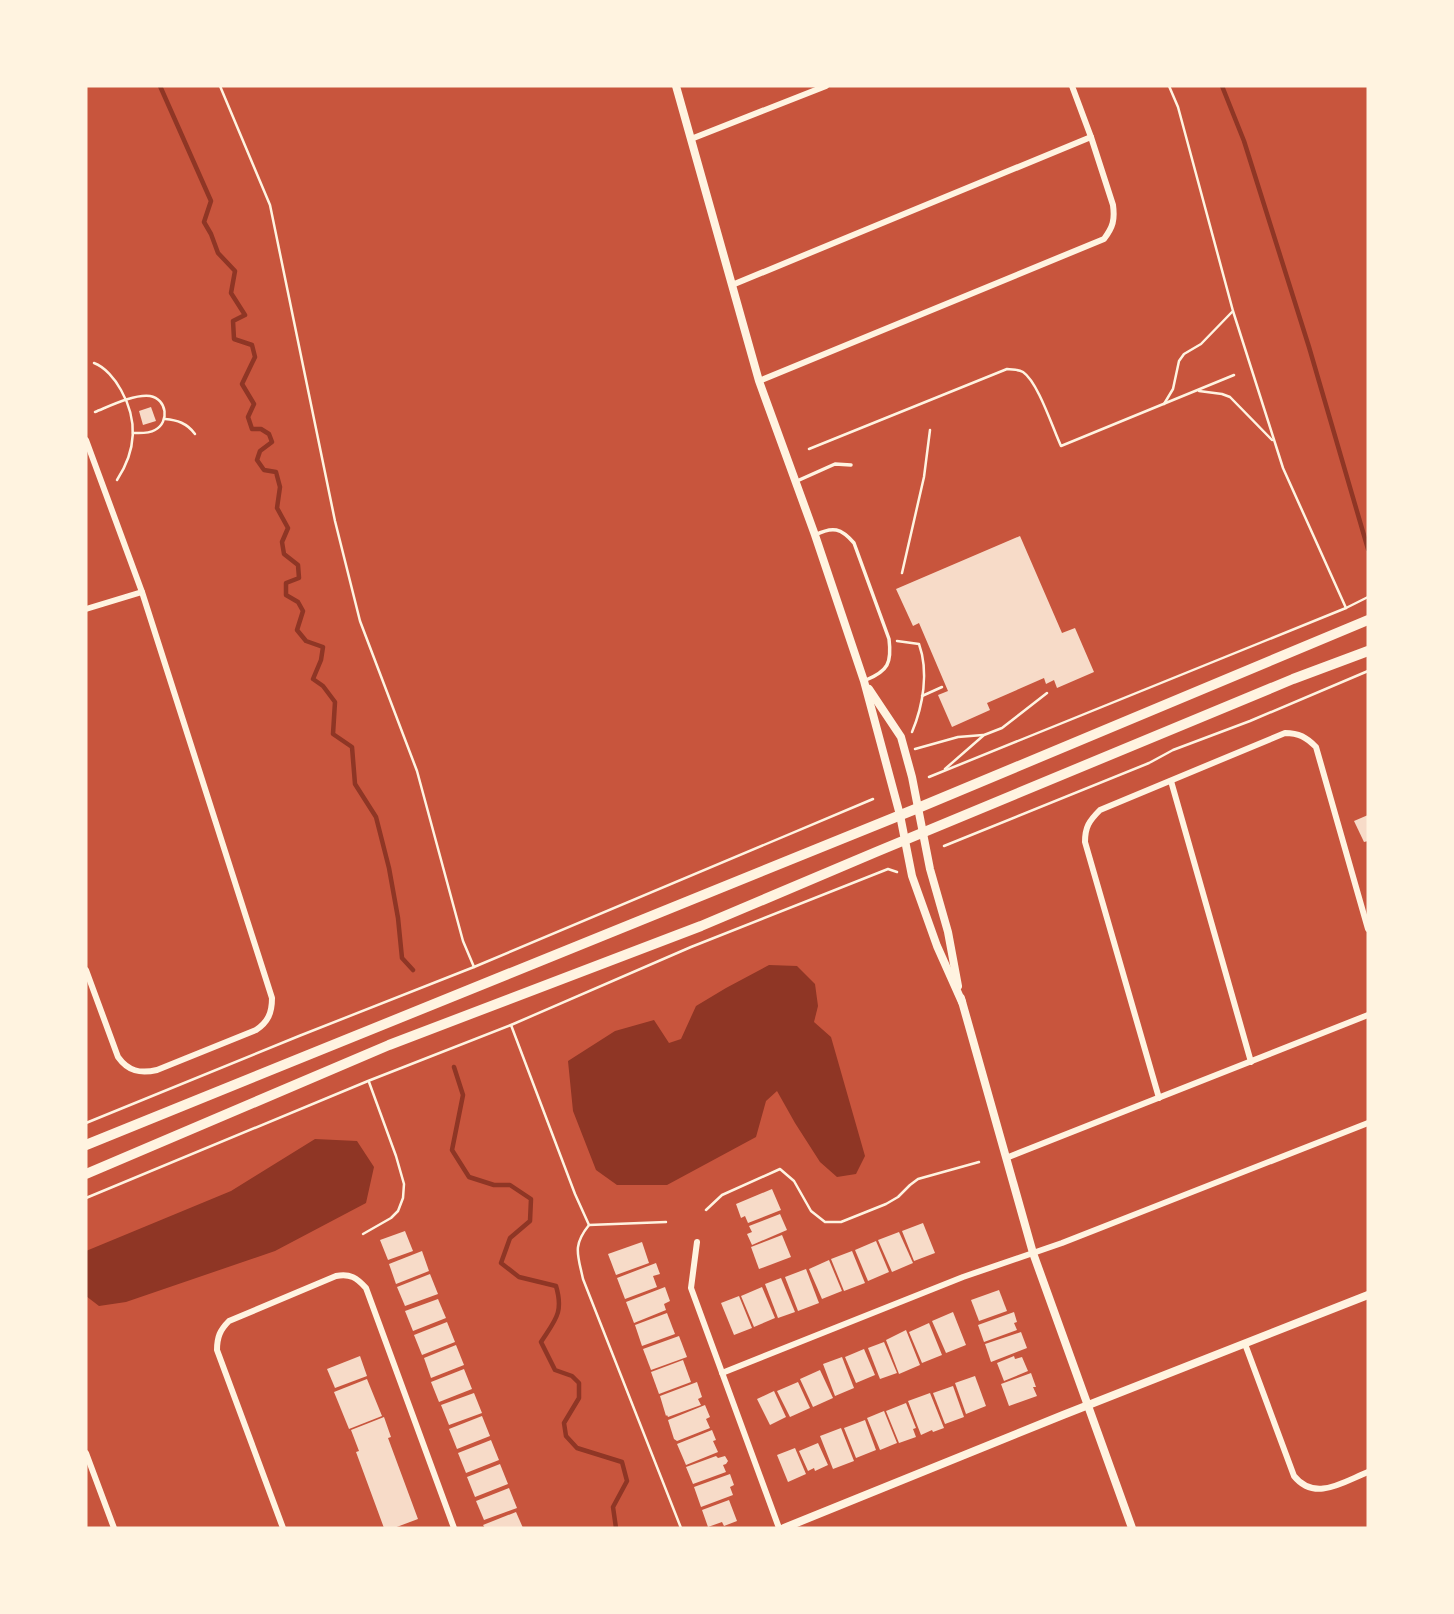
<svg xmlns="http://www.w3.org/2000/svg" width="1454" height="1614" font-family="'DM Sans',sans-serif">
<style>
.water{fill:#8f3625}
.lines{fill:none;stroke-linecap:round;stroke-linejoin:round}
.stream{stroke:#8f3625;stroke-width:4.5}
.building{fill:#f7dbc8}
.path{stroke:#fff3e0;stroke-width:2.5}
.service{stroke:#fff3e0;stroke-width:3.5}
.minor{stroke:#fff3e0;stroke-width:6}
.tertiary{stroke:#fff3e0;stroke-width:8}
.secondary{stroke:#fff3e0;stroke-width:10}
</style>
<rect width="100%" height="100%" fill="#c8553d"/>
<!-- water -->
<g class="water">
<path d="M769,965L797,966L815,984L818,1006L814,1022L831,1037L865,1156L856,1174L837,1177L820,1162L795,1123L777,1091L766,1101L756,1137L667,1185H617L596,1170L573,1111L568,1061L615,1031L654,1020L669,1043L681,1039L696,1006L726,988Z"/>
<path d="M315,1139L357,1141L374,1167L366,1203L275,1251L126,1302L99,1306L86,1296V1251L231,1191Z"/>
</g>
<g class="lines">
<!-- stream -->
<g class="stream">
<path d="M160,86L211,201L204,222L211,234L218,253L235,271L231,293L245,315L233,321L234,339L252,345L255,357L242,384L254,404L248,417L252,429H261L269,434L272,442L260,451L257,460L264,470L276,472L280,487L277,508L288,528L282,542L284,554L298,565L299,578L286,583V595L298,602L303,611L297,630L306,641L323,647L321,660L313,679L323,686L335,702L333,734L352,747L355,784L376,817L389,868L398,918L402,958L413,970"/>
<path d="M1222,86L1244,141L1309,347L1368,549"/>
<path d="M454,1067L463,1095L452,1150L469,1177L494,1185H510L531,1199L530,1221L510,1238L501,1263L519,1277L556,1286C564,1313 555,1320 541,1342L555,1370L572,1376L579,1383V1398L564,1423L566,1436L577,1448L622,1462L627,1481L613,1507L616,1528"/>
</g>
</g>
<!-- building -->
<g class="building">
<path d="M151,407L156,421L143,425L139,411Z"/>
<path d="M1020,536L1062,633L1075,628L1094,672L1057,688L1054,680L1046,684L1044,678L987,703L990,710L952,727L938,695L948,691L919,623L913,626L896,589Z"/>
<path d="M1368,815V841L1364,842L1354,821Z"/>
<path d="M772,1189L781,1210L748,1223L745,1216L741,1218L736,1204Z"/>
<path d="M780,1214L787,1230L752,1245L747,1234L752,1232L749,1226Z"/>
<path d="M923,1223L935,1253L914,1261L902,1231Z"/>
<path d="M405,1231L413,1251L388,1260L380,1240Z"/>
<path d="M899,1232L913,1263L892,1272L878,1240Z"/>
<path d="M782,1235L791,1257L759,1269L751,1247Z"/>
<path d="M876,1241L889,1272L868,1281L855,1250Z"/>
<path d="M642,1242L649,1263L616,1275L608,1254Z"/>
<path d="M422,1251L429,1271L396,1284L389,1264Z"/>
<path d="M852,1251L865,1283L844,1291L831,1259Z"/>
<path d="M829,1260L842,1291L822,1299L809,1269Z"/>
<path d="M656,1263L660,1274L653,1276L657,1287L625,1299L617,1278Z"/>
<path d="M806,1269L819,1303L798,1311L785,1277Z"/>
<path d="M430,1274L438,1294L405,1306L397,1287Z"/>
<path d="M781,1278L795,1312L778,1318L765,1284Z"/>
<path d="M665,1287L670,1301L664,1304L666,1310L634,1323L626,1302Z"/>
<path d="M762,1287L775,1318L754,1327L741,1296Z"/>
<path d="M999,1290L1007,1311L979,1321L971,1300Z"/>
<path d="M739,1296L752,1328L734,1335L721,1303Z"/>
<path d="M438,1299L446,1318L413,1331L405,1311Z"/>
<path d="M953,1312L966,1345L946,1353L932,1321Z"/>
<path d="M1014,1312L1017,1322L1014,1323L1017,1330L984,1342L978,1325Z"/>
<path d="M667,1313L675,1334L642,1346L635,1325Z"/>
<path d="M447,1322L455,1342L422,1355L414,1335Z"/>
<path d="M929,1323L942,1355L922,1363L909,1332Z"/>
<path d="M906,1330L920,1365L899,1374L886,1340Z"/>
<path d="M1021,1332L1027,1348L991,1362L985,1344Z"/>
<path d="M679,1336L687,1357L651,1370L643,1349Z"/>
<path d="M884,1342L897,1373L880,1379L868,1348Z"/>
<path d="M456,1345L464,1365L431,1378L424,1358Z"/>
<path d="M864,1349L875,1375L856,1383L845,1357Z"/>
<path d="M360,1356L367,1376L335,1388L327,1369Z"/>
<path d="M1014,1356L1015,1359L1022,1357L1028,1371L1004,1381L997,1363Z"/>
<path d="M842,1357L854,1388L835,1396L823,1364Z"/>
<path d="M683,1360L691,1382L659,1394L651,1372Z"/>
<path d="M464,1369L472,1389L439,1402L431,1382Z"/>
<path d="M820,1370L833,1398L813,1407L800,1379Z"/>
<path d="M1031,1373L1036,1387H1033L1037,1396L1009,1406L1001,1384Z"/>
<path d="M975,1376L986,1406L966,1414L955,1383Z"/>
<path d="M367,1379L382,1416L349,1429L334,1392Z"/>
<path d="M697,1382L702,1397L698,1399L701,1405L668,1417L667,1415L666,1416L660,1396Z"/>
<path d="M798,1382L810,1408L790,1417L777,1391Z"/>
<path d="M953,1386L964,1417L945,1424L933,1393Z"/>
<path d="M774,1391L786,1417L770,1425L757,1399Z"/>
<path d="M474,1393L482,1413L449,1425L441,1405Z"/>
<path d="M930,1393L944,1428L933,1432L932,1430L921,1435L908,1401Z"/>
<path d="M906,1403L916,1428L913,1429L916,1437L899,1443L886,1411Z"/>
<path d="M705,1405L710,1417L706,1419L710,1428L677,1441L674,1439L668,1420Z"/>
<path d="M884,1411L897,1443L880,1450L867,1418Z"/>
<path d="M482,1416L490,1436L457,1449L449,1429Z"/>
<path d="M384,1417L391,1437L388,1438L418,1519L394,1528H384L356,1452L359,1451L351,1430Z"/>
<path d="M865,1420L876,1450L856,1458L844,1428Z"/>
<path d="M841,1428L854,1461L833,1469L820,1436Z"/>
<path d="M712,1430L716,1440L713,1441L718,1452L686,1465L677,1444Z"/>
<path d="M491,1440L499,1460L466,1473L458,1453Z"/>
<path d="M818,1443L828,1465L815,1471L814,1468L808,1471L799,1451Z"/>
<path d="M795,1448L806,1474L788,1482L777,1455Z"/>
<path d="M716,1456L718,1458L725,1456L728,1461L726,1464L723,1465L726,1472L693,1484L686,1467Z"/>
<path d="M500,1464L508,1484L475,1497L467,1477Z"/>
<path d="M730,1474L734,1485L730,1487L733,1495L701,1507L694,1487Z"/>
<path d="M509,1488L517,1508L484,1520L476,1501Z"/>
<path d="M729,1500L737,1521L724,1526L722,1522L708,1527L702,1510Z"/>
<path d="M516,1512L523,1528H485L483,1525Z"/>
</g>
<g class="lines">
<!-- path -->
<g class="path">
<path d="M220,86L270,205L335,521L360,621L417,771L463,941L474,967"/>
<path d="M1169,86L1178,107L1233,311L1283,468L1346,608"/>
<path d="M94,363C105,367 115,379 121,390C138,420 136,451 117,480"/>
<path d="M1199,391L1222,394L1230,397L1272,440"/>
<path d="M1164,404L1173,389L1179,361L1184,354L1201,344L1232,312"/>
<path d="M95,412C110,406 134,394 150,396C167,399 170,422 155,430C148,434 140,433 133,433"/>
<path d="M165,419C177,420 187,423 195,434"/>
<path d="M809,449L1007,369C1013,370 1018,369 1023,372C1038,382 1053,429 1061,446L1234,375"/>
<path d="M902,573L924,477L930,430"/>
<path d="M897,641L919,644C929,672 923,706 912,732"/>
<path d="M922,696L942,687"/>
<path d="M915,749L958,737L983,735"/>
<path d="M945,769L984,735L1002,728L1047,693"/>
<path d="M929,777L1346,608L1368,597"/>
<path d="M944,846L1149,763L1173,750L1250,721L1368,671"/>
<path d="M511,1025L575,1194L589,1225L666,1222"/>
<path d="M86,1123L299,1036L474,967L873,799"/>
<path d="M86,1198L368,1081L511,1025L691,947L888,869L897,872"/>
<path d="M706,1210L722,1195L780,1169L794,1181L811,1211L825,1222H841L886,1204L898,1197L910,1185L918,1179L979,1162"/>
<path d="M589,1225C572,1246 578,1255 583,1279L681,1528"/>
<path d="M363,1234L391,1218L398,1211L403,1198L404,1184L396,1156L369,1082"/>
</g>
<!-- service -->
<g class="service">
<path d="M797,481L835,464L851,465"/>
<path d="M815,535C833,526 841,528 854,543L889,639C892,663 888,671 866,680"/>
</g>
<!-- minor -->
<g class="minor">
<path d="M691,139L826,86"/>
<path d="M732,285L1091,137"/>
<path d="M759,381L1104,239C1113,227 1115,220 1113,205L1091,137L1072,86"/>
<path d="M86,440L142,592L272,998C272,1013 268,1022 256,1030L157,1070C140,1074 128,1071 118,1057L86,970"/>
<path d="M86,609L142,592"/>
<path d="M1171,781L1251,1062"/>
<path d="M1159,1098L1085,842C1085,827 1089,821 1100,810L1285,733C1299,733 1306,737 1316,747L1368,929"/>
<path d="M1006,1158L1368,1015"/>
<path d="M697,1242L691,1288L779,1528"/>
<path d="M1245,1344L1294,1476C1315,1502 1343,1482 1368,1472"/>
<path d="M722,1373L963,1277L1062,1243L1368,1123"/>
<path d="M86,1453L114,1528"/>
<path d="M283,1528L217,1350C217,1337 220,1330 229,1321L336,1276C350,1273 357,1278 366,1288L454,1528"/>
</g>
<!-- tertiary -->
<g class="tertiary">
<path d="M676,86L759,381L815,535L864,681L900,815L912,876L937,946L962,1002"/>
<path d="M869,689L901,737L912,777L930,869L948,932L958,986"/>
<path d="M961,998L1033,1253L1132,1528"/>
<path d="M784,1528L1063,1415L1368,1295"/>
</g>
<!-- secondary -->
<g class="secondary">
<path d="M86,1145L918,808L1368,620"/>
<path d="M86,1174L389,1045L701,926L876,852L1293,679L1368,651"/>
</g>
</g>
<!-- border -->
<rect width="1454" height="1614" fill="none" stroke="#fff3e0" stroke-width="175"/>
</svg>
